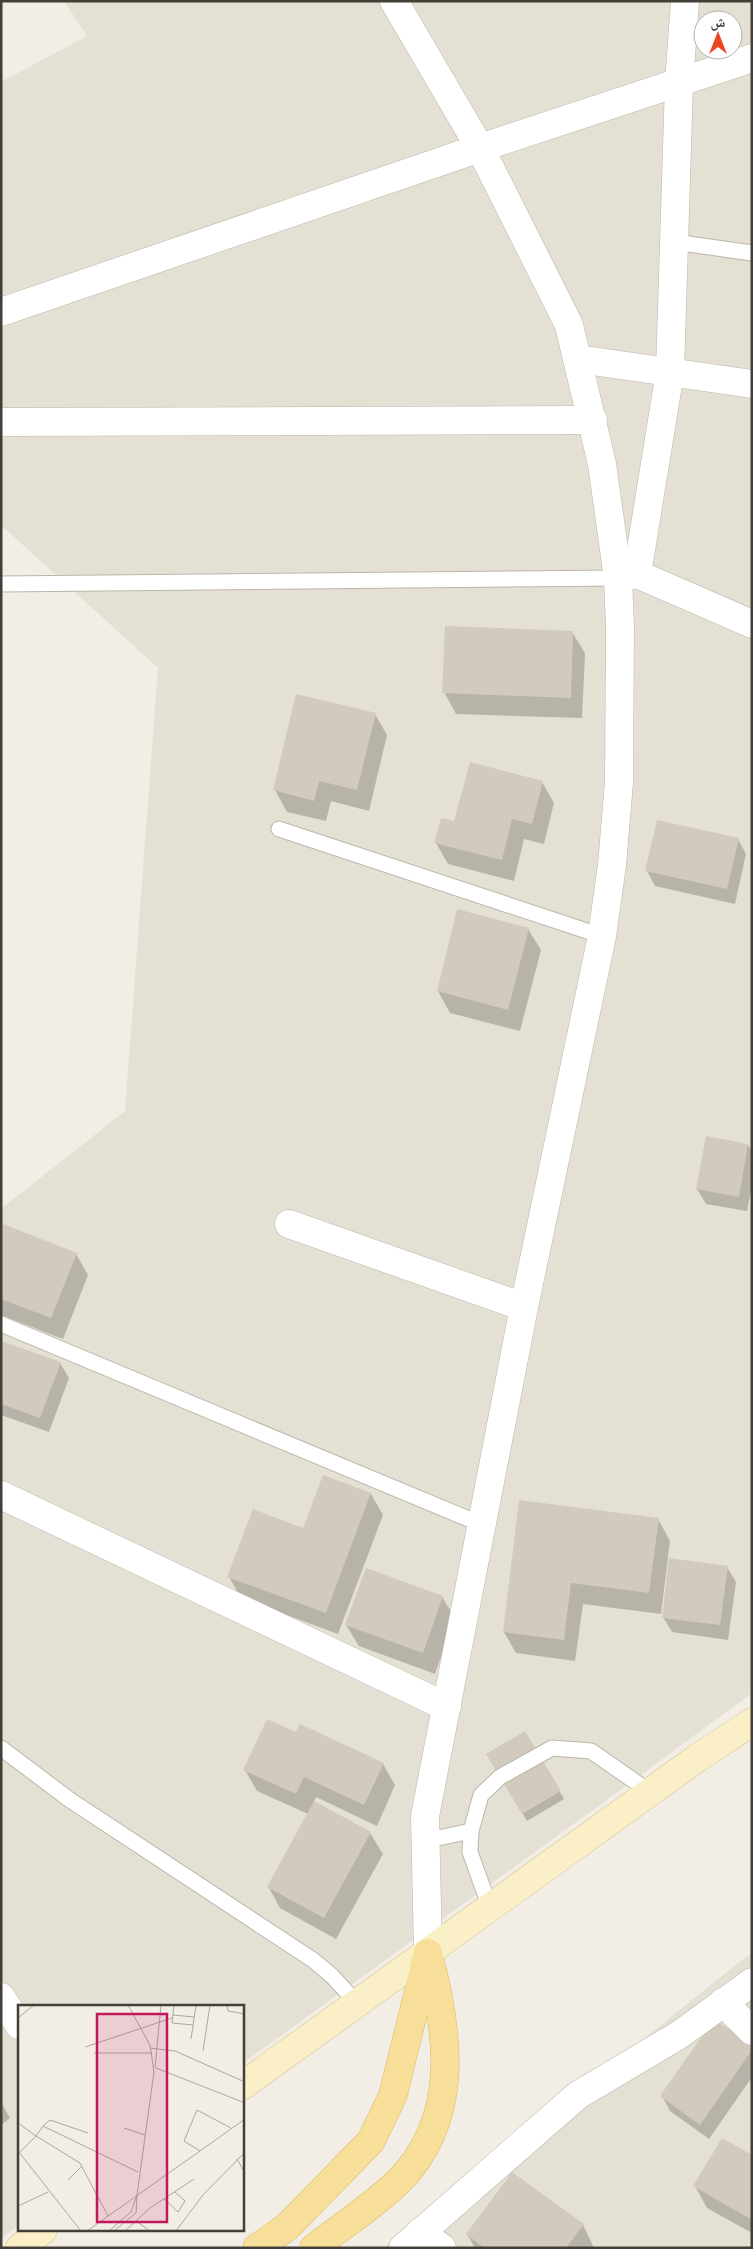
<svg xmlns="http://www.w3.org/2000/svg" width="753" height="2249" font-family="'Fira Sans Condensed','Noto Naskh Arabic',sans-serif">
<style>
.residential{fill:#e5e0d4;fill-rule:evenodd}
.shadow{fill:#0003}
.building{fill:#d2cabc}
.lines{fill:none;stroke-linecap:round;stroke-linejoin:round}
.lane-casing{stroke:#bcb6a9;stroke-width:17}
.street-casing{stroke:#bcb6a9;stroke-width:29}
.secondary-casing{stroke:#cfc298;stroke-width:29}
.primary-casing{stroke:#dbbc6b;stroke-width:29}
.lane{stroke:#fff;stroke-width:15}
.street{stroke:#fff;stroke-width:28}
.secondary{stroke:#fbefc7;stroke-width:28}
.primary{stroke:#f7df99;stroke-width:28}
.inset-road{fill:none;stroke:#aca8a0;stroke-width:1}
.view{fill:#c2185b;fill-opacity:0.15;stroke:#c2185b;stroke-width:2.5}
.inset-edge{fill:none;stroke:#443f36;stroke-width:2.5}
</style>
<rect width="100%" height="100%" fill="#f2eee6"/>
<!-- residential -->
<g class="residential">
<path d="M64,1H752V1693L604,1802L243,2063L242,2006H19V2225L1,2238V1209L125,1111L158,668L1,525V82L87,36ZM703,20H733V50H703Z"/>
<path d="M752,1954V2248H383L743,1959Z"/>
</g>
<!-- shadow -->
<g class="shadow">
<path d="M572,632L585,653L582,718L456,714L444,692Z"/>
<path d="M375,714L387,735L369,811L331,801L326,821L287,812L275,790Z"/>
<path d="M542,782L554,803L544,844L524,839L514,881L448,864L436,843L455,823Z"/>
<path d="M738,839L746,854L735,904L655,886L647,871Z"/>
<path d="M528,929L541,950L520,1031L450,1013L438,991Z"/>
<path d="M748,1145L752,1152V1184L747,1211L706,1204L697,1189Z"/>
<path d="M1,1232L76,1254L88,1275L63,1339L1,1315Z"/>
<path d="M1,1342L60,1363L69,1378L49,1432L1,1415Z"/>
<path d="M371,1494L383,1515L338,1634L241,1598L229,1577L304,1530Z"/>
<path d="M658,1519L670,1541L661,1614L583,1604L575,1661L516,1653L504,1632Z"/>
<path d="M727,1567L736,1582L728,1640L672,1632L663,1617Z"/>
<path d="M442,1597L455,1618L435,1674L359,1646L346,1625Z"/>
<path d="M525,1732L564,1799L527,1821L487,1754Z"/>
<path d="M297,1733L383,1764L395,1785L377,1826L316,1797L314,1802L370,1833L383,1854L336,1939L280,1908L268,1886L308,1814L257,1791L245,1770Z"/>
<path d="M752,2047V2077L709,2139L670,2111L662,2096Z"/>
<path d="M1,2102L10,2118L1,2125Z"/>
<path d="M752,2157V2233L707,2208L695,2186Z"/>
<path d="M583,2225L594,2248H475L467,2234Z"/>
</g>
<!-- building -->
<g class="building">
<path d="M445,626L573,631L571,698L442,693Z"/>
<path d="M296,694L376,713L357,790L319,781L314,801L273,790Z"/>
<path d="M470,762L543,781L532,824L512,819L502,860L434,843L441,818L454,821Z"/>
<path d="M657,820L739,838L727,889L645,871Z"/>
<path d="M457,909L529,928L508,1010L437,991Z"/>
<path d="M706,1136L748,1144L739,1197L696,1189Z"/>
<path d="M3,1224L77,1253L51,1318L1,1299V1229Z"/>
<path d="M1,1341L61,1362L40,1418L1,1404Z"/>
<path d="M323,1475L371,1493L326,1613L227,1577L253,1509L303,1528Z"/>
<path d="M519,1500L659,1518L649,1593L571,1583L564,1640L503,1632Z"/>
<path d="M669,1558L728,1566L720,1625L662,1618Z"/>
<path d="M366,1568L443,1596L423,1653L345,1625Z"/>
<path d="M267,1719L296,1732L300,1724L384,1763L364,1805L304,1777L296,1794L243,1770Z"/>
<path d="M525,1731L561,1791L522,1814L486,1754Z"/>
<path d="M314,1801L371,1832L324,1918L267,1887Z"/>
<path d="M714,2019L752,2045V2050L700,2125L660,2096Z"/>
<path d="M722,2138L752,2155V2220L693,2186Z"/>
<path d="M512,2172L584,2224L566,2248H484L466,2234Z"/>
</g>
<g class="lines">
<!-- lane casing -->
<g class="lane-casing">
<g id="lane">
<path d="M674,242L752,253"/>
<path d="M1,584L618,578"/>
<path d="M279,829L602,936"/>
<path d="M1,1324L483,1525"/>
<path d="M1,1748L70,1800L313,1960L332,1976L358,2004"/>
<path d="M424,1841L471,1831"/>
<path d="M490,1908L470,1852L471,1831L481,1795L500,1777L552,1748L591,1751L650,1792"/>
</g>
</g>
<!-- street casing -->
<g class="street-casing">
<g id="street">
<path d="M394,1L480,148L569,325L602,464L618,578L620,627L619,782L612,865L602,936L524,1307L425,1816L428,1953"/>
<path d="M1,312L480,148L752,58"/>
<path d="M578,359L752,384"/>
<path d="M1,422L593,420"/>
<path d="M637,574L752,624"/>
<path d="M618,578L637,574L670,372L679,83L685,1"/>
<path d="M289,1224L524,1307"/>
<path d="M1,1495L447,1707"/>
<path d="M1,1997L19,2025"/>
<path d="M723,2002L752,2031"/>
<path d="M420,2232L442,2248"/>
<path d="M403,2248L578,2095L679,2035L752,1982"/>
</g>
</g>
<!-- secondary casing -->
<g class="secondary-casing">
<g id="secondary">
<path d="M242,2086L696,1759L752,1722"/>
<path d="M20,2248L43,2230"/>
</g>
</g>
<!-- primary casing -->
<g class="primary-casing">
<g id="primary">
<path d="M257,2248L287,2227L371,2141L393,2095L428,1953"/>
<path d="M314,2248C342,2226 373,2206 398,2182C461,2119 449,2034 429,1957"/>
</g>
</g>
<!-- lane -->
<use href="#lane" class="lane"/>
<!-- street -->
<use href="#street" class="street"/>
<!-- secondary -->
<use href="#secondary" class="secondary"/>
<!-- primary -->
<use href="#primary" class="primary"/>
</g>
<!-- overview -->
<g transform="translate(18 2005)">
<rect width="226" height="226" fill="#f2eee6"/>
<path class="inset-road" d="M110,0L132,40L136,67L119,190M156,0L154,18L175,20M209,0L210,6L227,9M155,10L176,12M0,13L16,0M173,34L178,0M67,42L154,13M132,43L157,46L227,77M185,46L192,0M76,48H134M137,63L143,0M138,63L227,98M0,118L18,131L25,121L120,167M25,121L32,115L70,128M106,123L127,130M0,146L63,226M182,146L166,136L179,105L213,123M0,149L18,131L62,158L90,211M219,154L227,168M50,175L64,161M146,194L160,207L167,196L157,187M0,201L30,187M118,216L132,226M97,225L118,208L119,191M69,226L227,114M91,226L113,207L119,190M107,226L132,203L176,174M158,226L185,190L227,147"/>
<path class="view" d="M79,9H149V217H79Z"/>
<rect width="226" height="226" class="inset-edge"/>
</g>
<!-- border -->
<rect width="753" height="2249" fill="none" stroke="#443f36" stroke-width="5"/>
<!-- north arrow -->
<g transform="translate(718 35)"><circle r="24" fill="#ffffff" stroke="#b4b2af"/>
<path d="M0-4L9 19L0 12L-9 19Z" fill="#eb4624"/>
<text y="-8" font-size="14" font-weight="bold" text-anchor="middle" fill="#443f36">ش</text>
</g>
</svg>
